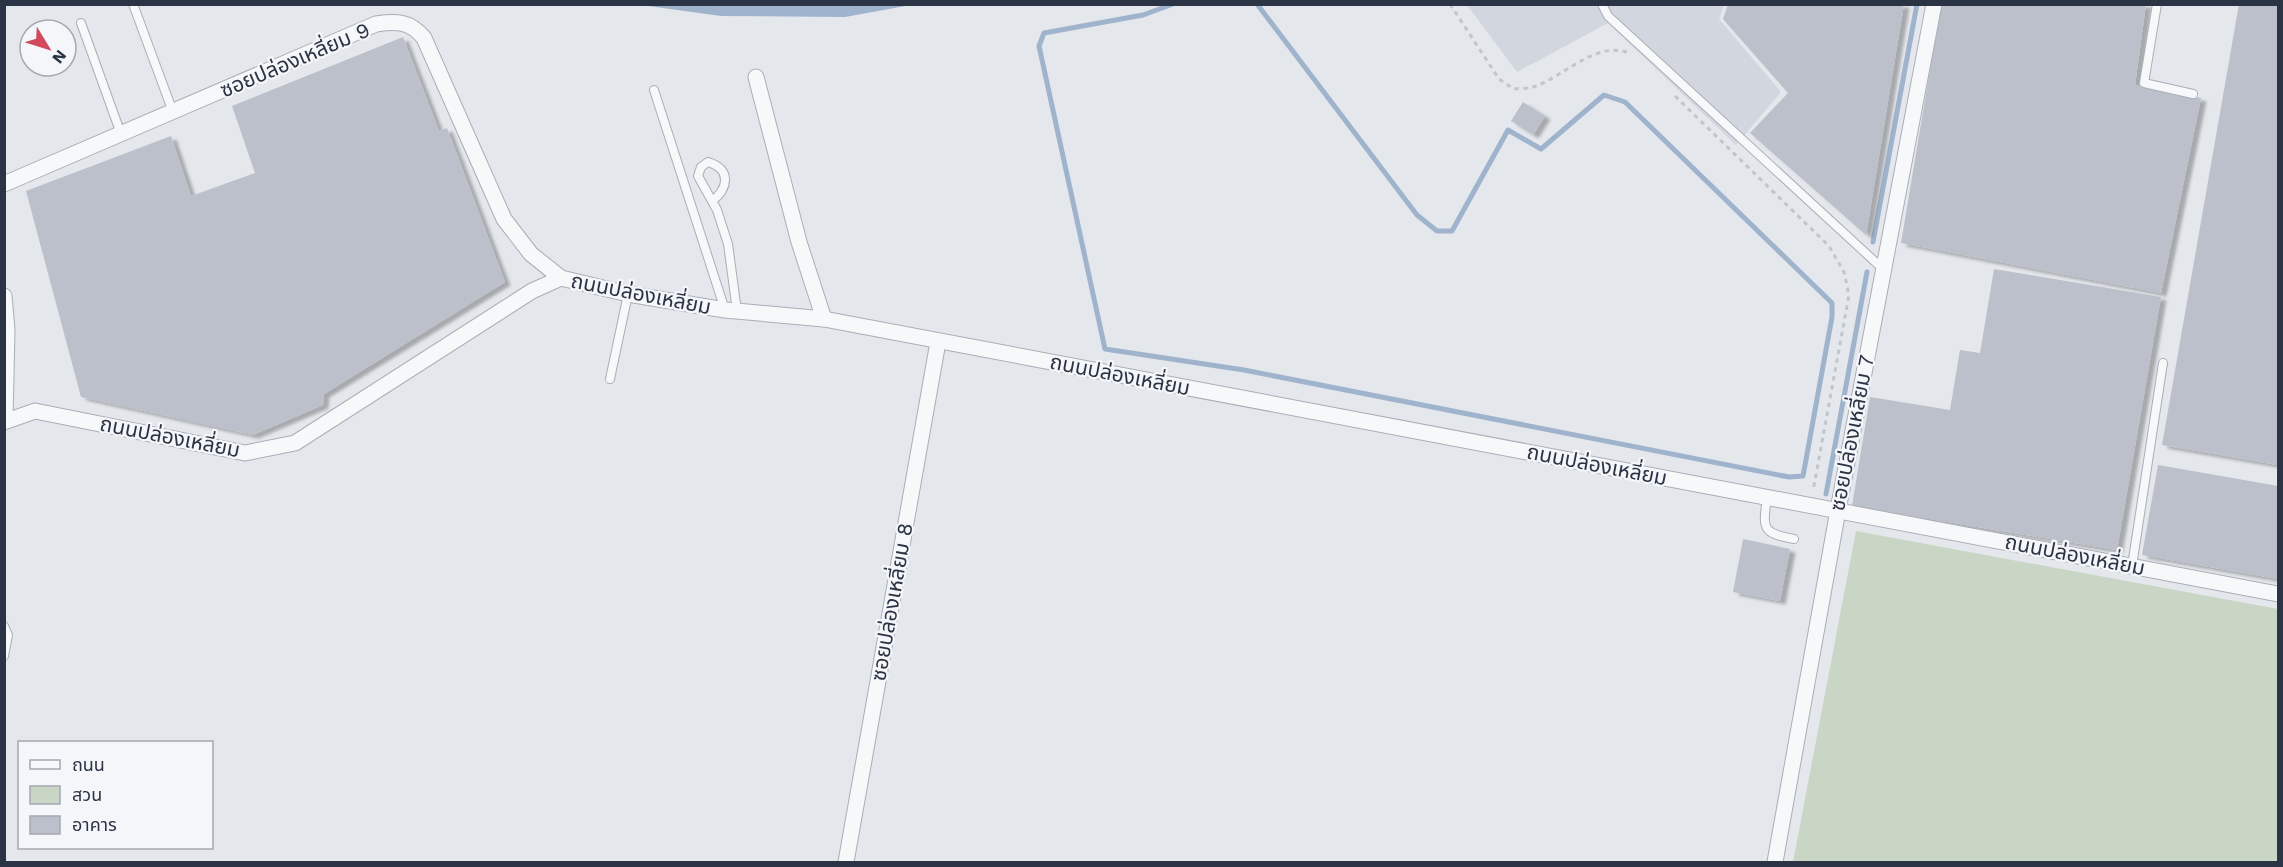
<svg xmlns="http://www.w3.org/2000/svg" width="2283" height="867" font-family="'Work Sans','Noto Sans Thai',sans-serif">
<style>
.built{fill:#d2d6de}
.green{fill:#c9d6c5}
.water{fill:#9fb4cc}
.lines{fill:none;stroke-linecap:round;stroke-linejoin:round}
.stream{stroke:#9fb4cc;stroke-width:5}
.building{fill:#bbc0ca;filter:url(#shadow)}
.service-casing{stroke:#a9aeb7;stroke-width:10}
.minor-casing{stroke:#a9aeb7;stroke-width:17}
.path{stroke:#c2c5cb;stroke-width:3;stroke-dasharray:4.5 4.5;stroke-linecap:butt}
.service{stroke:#f7f8fa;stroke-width:8}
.minor{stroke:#f7f8fa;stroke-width:15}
.labels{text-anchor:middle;stroke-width:4.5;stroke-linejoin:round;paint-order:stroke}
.street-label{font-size:21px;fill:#2b3445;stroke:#f4f6f9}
</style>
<defs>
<filter id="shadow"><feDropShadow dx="5.5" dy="3.5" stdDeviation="1.5" flood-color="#0004"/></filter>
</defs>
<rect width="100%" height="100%" fill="#e4e7ec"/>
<!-- built -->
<path class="built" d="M1467,5H1724L1719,19L1781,92L1736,145L1608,23L1517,72Z"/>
<!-- green -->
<path class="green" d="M1856,531L2278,609V862H1793Z"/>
<!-- water -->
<path class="water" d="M641,5L911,4V5L845,17L721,16Z"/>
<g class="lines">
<!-- stream -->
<g class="stream">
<path d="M1173,4L1143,15L1044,33L1039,46L1105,349L1244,370L1789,477L1803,476L1832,317V303L1625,102L1604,95L1541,149L1508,130L1452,231H1437L1417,215L1257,4"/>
<path d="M1873,242L1917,4"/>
<path d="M1826,494L1867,272"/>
</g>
</g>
<!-- building -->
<g class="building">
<path d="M1728,4H1904L1866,235L1750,133L1788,93L1723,19Z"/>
<path d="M1941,4H2146L2135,85L2201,98L2161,293L1901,243Z"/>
<path d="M2239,4H2278V465L2162,445Z"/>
<path d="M403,37L439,131L447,128L505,282L324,394L323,405L253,435L81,397L26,191L171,136L191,196L255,173L232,106Z"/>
<path d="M1523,102L1545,116L1533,135L1511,121Z"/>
<path d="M1994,269L2161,297L2117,550L1852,506L1870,397L1950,410L1960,350L1980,353Z"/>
<path d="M2158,465L2278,486V579L2142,555Z"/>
<path d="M1743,539L1790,549L1780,601L1733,592Z"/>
</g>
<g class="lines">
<!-- service casing -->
<g class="service-casing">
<g id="service">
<path d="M133,4L173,112"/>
<path d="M1602,4L1608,16L1883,269"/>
<path d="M2157,4L2144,83L2193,94"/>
<path d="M81,23L121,134"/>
<path d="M654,90L725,310"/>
<path d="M712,201C729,188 731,169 708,162L701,167L698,176L717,210L728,244L737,311"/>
<path d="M610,379L628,294"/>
<path d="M1767,497C1763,528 1761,533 1794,539"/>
<path d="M2132,566L2163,363"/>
<path d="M4,626L8,635L4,656"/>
</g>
</g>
<!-- minor casing -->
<g class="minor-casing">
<g id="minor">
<path d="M756,77L799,242L824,319"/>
<path d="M4,184L376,24C397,21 410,21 424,38L504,219L531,254L561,278"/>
<path d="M4,296L7,330L5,421"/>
<path d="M4,422L35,411L245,453L295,443L532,291L561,278L628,294L725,310L824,319L2278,594"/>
<path d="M846,862L938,342"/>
<path d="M1775,862L1838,510L1934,4"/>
</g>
</g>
<!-- path -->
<g class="path">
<path d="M1450,4L1499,79L1514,89C1520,88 1527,89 1533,87C1564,77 1596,40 1629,53"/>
<path d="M1675,96L1829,246L1844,272L1849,295L1813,491"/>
</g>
<!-- service -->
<use href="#service" class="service"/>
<!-- minor -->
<use href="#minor" class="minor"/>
</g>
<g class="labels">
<!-- street labels -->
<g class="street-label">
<text transform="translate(295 60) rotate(-23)" y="7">ซอยปล่องเหลี่ยม 9</text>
<text transform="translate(641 294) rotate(11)" y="7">ถนนปล่องเหลี่ยม</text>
<text transform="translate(1120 375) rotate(11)" y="7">ถนนปล่องเหลี่ยม</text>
<text transform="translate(1852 433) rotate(-79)" y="7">ซอยปล่องเหลี่ยม 7</text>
<text transform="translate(170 437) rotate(11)" y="7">ถนนปล่องเหลี่ยม</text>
<text transform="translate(1597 465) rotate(11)" y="7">ถนนปล่องเหลี่ยม</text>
<text transform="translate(2075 555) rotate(11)" y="7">ถนนปล่องเหลี่ยม</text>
<text transform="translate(892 602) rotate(-80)" y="7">ซอยปล่องเหลี่ยม 8</text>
</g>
</g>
<!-- border -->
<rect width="2283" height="867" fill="none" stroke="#2b3445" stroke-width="12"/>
<!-- legend -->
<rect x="18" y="741" width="195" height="108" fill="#f4f6f9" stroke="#a4a8b1" stroke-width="1.5"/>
<rect x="30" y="760" width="30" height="9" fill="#f7f8fa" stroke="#a4a8b1" stroke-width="1.5"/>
<text x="72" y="771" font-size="18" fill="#2b3445">ถนน</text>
<rect x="30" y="786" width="30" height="18" fill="#c9d6c5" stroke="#a4a8b1" stroke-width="1.5"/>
<text x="72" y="801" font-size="18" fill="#2b3445">สวน</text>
<rect x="30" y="816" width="30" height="18" fill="#bbc0ca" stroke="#a4a8b1" stroke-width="1.5"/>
<text x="72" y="831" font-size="18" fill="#2b3445">อาคาร</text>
<!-- north arrow -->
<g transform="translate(48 48) rotate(128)"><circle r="28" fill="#f4f6f9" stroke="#a4a8b1" stroke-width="1.5"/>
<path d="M0-4.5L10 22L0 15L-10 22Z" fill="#d1495b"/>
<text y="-9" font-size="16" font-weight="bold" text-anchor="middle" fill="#2b3445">N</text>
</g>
</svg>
